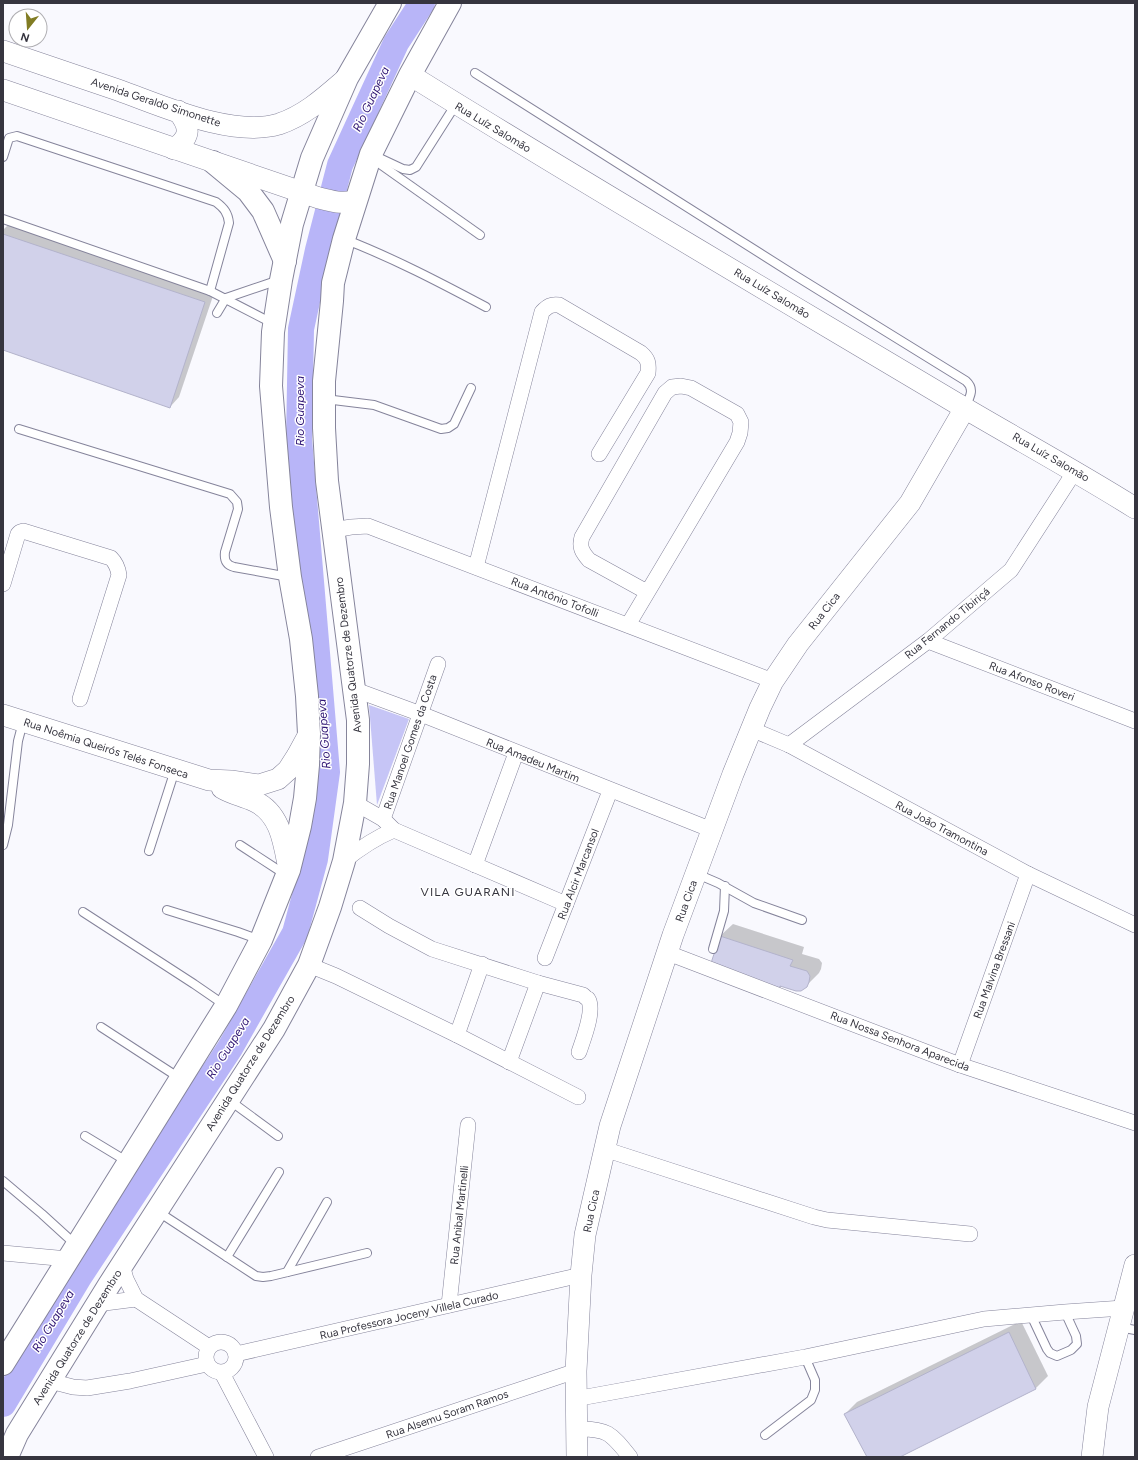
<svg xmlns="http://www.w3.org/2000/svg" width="1138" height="1460" font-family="Figtree,sans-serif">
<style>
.green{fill:#c6c5f6}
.shadow{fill:#0003}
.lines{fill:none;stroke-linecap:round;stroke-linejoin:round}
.river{stroke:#b8b5f8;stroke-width:26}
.building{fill:#d1d1ea;stroke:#b3b3cb}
.lane-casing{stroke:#85849b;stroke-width:10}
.street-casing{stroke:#85849b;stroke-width:16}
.secondary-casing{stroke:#85849b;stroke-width:22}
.primary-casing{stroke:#85849b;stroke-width:24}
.lane{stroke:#fff;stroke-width:8}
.street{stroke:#fff;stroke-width:15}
.secondary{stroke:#fff;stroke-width:21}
.primary{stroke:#fff;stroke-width:22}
.labels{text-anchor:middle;stroke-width:3;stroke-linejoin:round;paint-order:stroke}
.street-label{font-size:11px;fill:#36353f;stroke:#fff}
.water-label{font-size:12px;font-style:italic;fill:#2f1574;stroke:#fff}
.neighbourhood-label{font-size:12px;letter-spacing:1px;fill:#36353f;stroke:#fff}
</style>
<rect width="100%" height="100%" fill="#f9f9fe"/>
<!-- green -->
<path class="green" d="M369,705L409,719L377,805Z"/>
<!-- shadow -->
<g class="shadow">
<path d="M9,224L214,293L179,397L170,407L3,349V230Z"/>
<path d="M733,924L804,947L802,954L819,959L822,963L821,969L819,973L806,986L783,985L779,989L720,936Z"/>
<path d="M1021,1321L1048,1376L1036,1388L898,1457H868L845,1414L857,1402Z"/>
</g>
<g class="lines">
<!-- river -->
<path class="river" d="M3,1404L79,1277L230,1048L295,933L315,859L327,772L299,439L301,329L318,250L340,165L396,43L422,3"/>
</g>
<!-- building -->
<g class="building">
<path d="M3,234L205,302L170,408L3,350Z"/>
<path d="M720,936L793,960L790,966L807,971L810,976L809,982L807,987L801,991H796L780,986L779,990L710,966Z"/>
<path d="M1009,1332L1036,1389L900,1457H867L844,1414Z"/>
</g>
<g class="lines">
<!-- lane casing -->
<g class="lane-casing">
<g id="lane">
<path d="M475,73L796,276L966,381C975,389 970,397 965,407"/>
<path d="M371,154L403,169L410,170L416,167L456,104"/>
<path d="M3,157L9,138L17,136L216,202C224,208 228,213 229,223L210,291"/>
<path d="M370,157L480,235"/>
<path d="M3,219L210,291L272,323"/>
<path d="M344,239C393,258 439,282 486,307"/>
<path d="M217,313L226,298L279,280"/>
<path d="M325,399L374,405L441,429L448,428L454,424L471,388"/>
<path d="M19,429L230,494L237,502L238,509L225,552C224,560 226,565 234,567L289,577"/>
<path d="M3,845L8,825L18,741L23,722"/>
<path d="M240,845L286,875"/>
<path d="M149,851L175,770"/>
<path d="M697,874L718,883L754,903L802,920"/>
<path d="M167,910L238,932L260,940"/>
<path d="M83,912L194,984L226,1006"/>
<path d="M713,949L724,911L725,886"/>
<path d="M101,1027L181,1079"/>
<path d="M229,1100L278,1136"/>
<path d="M85,1136L128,1162"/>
<path d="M3,1181L42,1214L76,1245"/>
<path d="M157,1211L256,1276L263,1277L271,1276L367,1253"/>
<path d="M227,1257L279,1172"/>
<path d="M287,1272L327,1202"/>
<path d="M1031,1315L1047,1349L1050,1353L1057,1356L1071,1350L1077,1344L1076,1336L1065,1312"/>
<path d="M1119,1327L1135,1330"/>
<path d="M765,1435L811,1400L815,1390V1380L805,1357"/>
</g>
</g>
<!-- street casing -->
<g class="street-casing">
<g id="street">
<path d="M334,530L351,527L368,526L773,681"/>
<path d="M476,567L542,312C548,306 551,304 559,305L641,353C648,359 649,363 648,373L599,454"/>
<path d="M3,584L18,534L20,532L23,531L111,558C116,563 118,568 119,575L80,699"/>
<path d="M628,625L737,442L740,433L741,422L737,414L691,388L681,386L672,387L665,393L582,537C579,547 582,552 589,560L647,592"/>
<path d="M928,641L1135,721"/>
<path d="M353,689L421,714L712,830"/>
<path d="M751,729L789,745L1028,874L1135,925"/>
<path d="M789,745L928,641L1011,570L1075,471"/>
<path d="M355,803L383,819L394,830L566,904"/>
<path d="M383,819L438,664"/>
<path d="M344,861C360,848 375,838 394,830"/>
<path d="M475,865L516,753"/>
<path d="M360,908L389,926L432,949L538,983L509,1062"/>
<path d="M668,953L960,1065L1135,1123"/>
<path d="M545,958L610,791"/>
<path d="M309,965L336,976L457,1035L578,1097"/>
<path d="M538,983L583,995C583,995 587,999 588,999C595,1010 583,1040 579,1052"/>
<path d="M457,1035L482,964"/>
<path d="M960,1065L1028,874"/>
<path d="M604,1149L814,1217L827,1220L970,1234"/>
<path d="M3,1253L68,1259"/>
<path d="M122,1265L126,1279L136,1299L209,1347"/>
<path d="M97,1304L136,1299"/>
<path d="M449,1305L468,1125"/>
<circle cx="221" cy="1357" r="15"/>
<path d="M236,1354L581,1275"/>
<path d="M222,1373L266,1457"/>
<path d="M50,1381L73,1387L87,1388L130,1381L207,1364"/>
<path d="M575,1399L805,1357L984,1319L1065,1312L1123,1308"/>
<path d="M576,1429C607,1428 611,1433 630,1457"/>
<path d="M318,1457L576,1371"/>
</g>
</g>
<!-- secondary casing -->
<g class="secondary-casing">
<g id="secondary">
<path d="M3,51C41,64 80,77 118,90C163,106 232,138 279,124C306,115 326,96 347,78"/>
<path d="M410,75C590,187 773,294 956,403C1015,438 1076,471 1135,508"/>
<path d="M3,90L319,198C332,201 343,205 356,200"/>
<path d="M174,149C192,136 190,127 178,111"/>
<path d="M3,715L209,780L231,781L259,785L278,779L288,770L297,756L309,734"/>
<path d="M222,788C232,794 243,796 254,801C281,813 284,844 289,870"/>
<path d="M577,1457L576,1371L581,1275L585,1235L610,1126L673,935L733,774L760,708L773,681L798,644L910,503L965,408"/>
<path d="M1092,1457L1098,1407L1135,1265"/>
</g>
</g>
<!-- primary casing -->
<g class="primary-casing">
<g id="primary">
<path d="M213,162L248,191L263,211L285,261"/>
<path d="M3,1364L226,1006L261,940L289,870L300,826L305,798L308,765L309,734L307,696L301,639L290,577L281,507L271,386L273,332L281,280L292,224L312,158L347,78L390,3"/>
<path d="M7,1457L17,1434L109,1285L274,1029L309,965L330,907L344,861L355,803L358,764V720L327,481L324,428V381L332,301L333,283L344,239L371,154L410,75L450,3"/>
</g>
</g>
<!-- lane -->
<use href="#lane" class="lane"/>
<!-- street -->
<use href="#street" class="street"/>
<!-- secondary -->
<use href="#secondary" class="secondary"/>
<!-- primary -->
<use href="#primary" class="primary"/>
</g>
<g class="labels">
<!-- street labels -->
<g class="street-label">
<text transform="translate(156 102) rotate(18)" y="4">Avenida Geraldo Simonette</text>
<text transform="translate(493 127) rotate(31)" y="4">Rua Luíz Salomão</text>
<text transform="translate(772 293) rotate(31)" y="4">Rua Luíz Salomão</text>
<text transform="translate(1051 457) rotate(30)" y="4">Rua Luíz Salomão</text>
<text transform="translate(555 597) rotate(21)" y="4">Rua Antônio Tofolli</text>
<text transform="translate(824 611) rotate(-52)" y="4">Rua Cica</text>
<text transform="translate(947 623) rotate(-39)" y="4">Rua Fernando Tibiriçá</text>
<text transform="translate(348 655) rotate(-97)" y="4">Avenida Quatorze de Dezembro</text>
<text transform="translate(1032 681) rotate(21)" y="4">Rua Afonso Roveri</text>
<text transform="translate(410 742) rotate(-71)" y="4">Rua Manoel Gomes da Costa</text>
<text transform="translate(106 748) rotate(18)" y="4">Rua Noêmia Queirós Telés Fonseca</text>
<text transform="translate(533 760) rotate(22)" y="4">Rua Amadeu Martim</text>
<text transform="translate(942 828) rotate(28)" y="4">Rua João Tramontina</text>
<text transform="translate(578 874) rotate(-69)" y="4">Rua Alcir Marcansol</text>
<text transform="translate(686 901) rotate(-70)" y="4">Rua Cica</text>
<text transform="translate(994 970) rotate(-70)" y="4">Rua Malvina Bressani</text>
<text transform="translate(900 1041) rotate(21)" y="4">Rua Nossa Senhora Aparecida</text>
<text transform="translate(250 1063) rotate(-58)" y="4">Avenida Quatorze de Dezembro</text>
<text transform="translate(591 1211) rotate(-78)" y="4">Rua Cica</text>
<text transform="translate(459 1215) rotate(-84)" y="4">Rua Anibal Martinelli</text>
<text transform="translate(409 1315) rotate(-13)" y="4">Rua Professora Joceny Villela Curado</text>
<text transform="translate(77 1337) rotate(-58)" y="4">Avenida Quatorze de Dezembro</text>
<text transform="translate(447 1414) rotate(-19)" y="4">Rua Alsemu Soram Ramos</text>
</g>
<!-- water labels -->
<g class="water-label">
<text transform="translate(371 99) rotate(-65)" y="4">Rio Guapeva</text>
<text transform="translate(300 411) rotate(-90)" y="4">Rio Guapeva</text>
<text transform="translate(324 734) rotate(-94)" y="4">Rio Guapeva</text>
<text transform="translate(228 1048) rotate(-58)" y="4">Rio Guapeva</text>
<text transform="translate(53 1321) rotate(-59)" y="4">Rio Guapeva</text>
</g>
<!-- neighbourhood labels -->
<g class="neighbourhood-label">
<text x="468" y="896">VILA GUARANI</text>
</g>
</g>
<!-- border -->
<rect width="1138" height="1460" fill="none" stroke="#36353f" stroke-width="8"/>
<!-- north arrow -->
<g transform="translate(28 28) rotate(197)"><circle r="19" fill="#ffffff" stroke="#afaeb2"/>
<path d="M0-3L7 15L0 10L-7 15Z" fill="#817c23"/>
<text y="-6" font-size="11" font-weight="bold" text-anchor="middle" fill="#36353f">N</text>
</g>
</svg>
